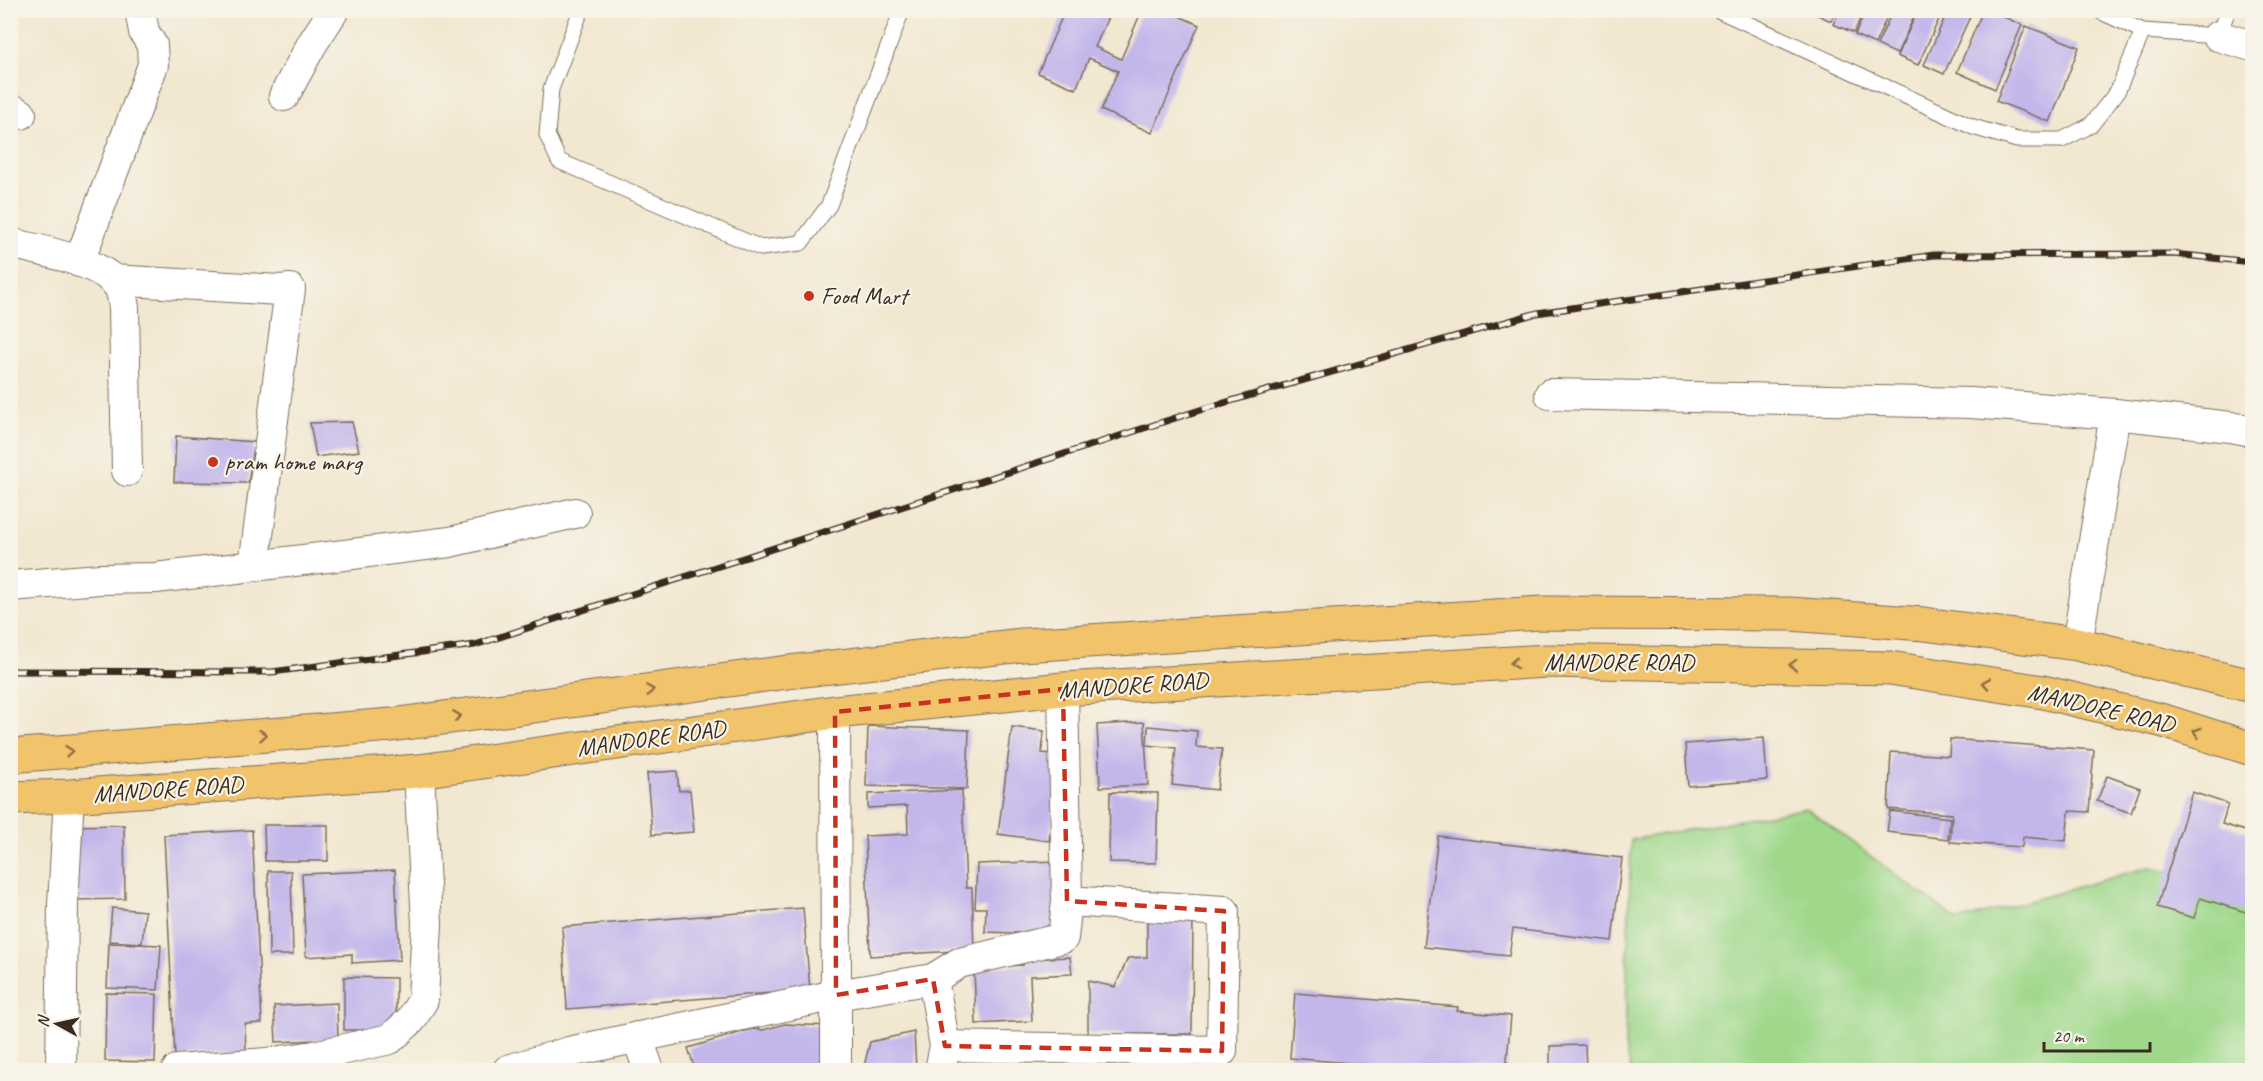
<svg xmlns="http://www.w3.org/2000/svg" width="2263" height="1081" font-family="Caveat,sans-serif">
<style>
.green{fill:#9fd88b;stroke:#6d8154;stroke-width:1.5}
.building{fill:#c2b6eb}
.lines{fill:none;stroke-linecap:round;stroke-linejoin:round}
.lane-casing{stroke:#7b6c5c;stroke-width:17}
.street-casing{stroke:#7b6c5c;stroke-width:32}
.highway-casing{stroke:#7b6c5c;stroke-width:35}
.lane{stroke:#fff;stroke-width:15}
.street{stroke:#fff;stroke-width:30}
.highway{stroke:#f1c36a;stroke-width:33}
.rail-casing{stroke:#3b2a1e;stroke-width:7}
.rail{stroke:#f7f3e8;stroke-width:4.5;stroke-dasharray:14;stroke-linecap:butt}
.oneway{stroke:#8d6f40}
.marked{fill:none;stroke:#c8321e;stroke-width:4.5;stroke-dasharray:12 8;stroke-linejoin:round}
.poi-dot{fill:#c8321e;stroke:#f7f3e8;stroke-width:2}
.labels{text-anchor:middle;stroke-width:4.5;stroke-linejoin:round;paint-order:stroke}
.poi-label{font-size:24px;fill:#3b2a1e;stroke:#f7f3e8;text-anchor:start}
.street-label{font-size:24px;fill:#3b2a1e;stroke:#f7f3e8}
</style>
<rect width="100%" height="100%" fill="#f7f3e8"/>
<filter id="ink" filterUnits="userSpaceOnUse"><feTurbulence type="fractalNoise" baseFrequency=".0167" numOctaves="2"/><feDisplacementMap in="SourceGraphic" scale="12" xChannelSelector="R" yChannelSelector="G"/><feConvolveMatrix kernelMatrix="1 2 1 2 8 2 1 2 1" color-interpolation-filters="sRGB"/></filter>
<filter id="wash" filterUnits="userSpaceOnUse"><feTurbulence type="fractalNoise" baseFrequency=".008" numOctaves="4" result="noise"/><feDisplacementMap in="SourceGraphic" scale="24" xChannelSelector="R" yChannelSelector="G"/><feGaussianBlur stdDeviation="1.35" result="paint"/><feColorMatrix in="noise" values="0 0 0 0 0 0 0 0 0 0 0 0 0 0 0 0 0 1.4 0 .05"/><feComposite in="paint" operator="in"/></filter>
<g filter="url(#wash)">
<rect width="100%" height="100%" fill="#f2e7d0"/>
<!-- green -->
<path class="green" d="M1806,808L1958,921L2149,867L2252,886V1070H1631L1625,1047L1631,840Z"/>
<g id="blocks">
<!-- building -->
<g class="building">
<path d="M1065,10H1111L1095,47L1121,59L1142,10H1166L1199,25L1152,133L1101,110L1118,71L1089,58L1076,89L1038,73Z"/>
<path d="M1811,10H1836L1831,21L1811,12Z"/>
<path d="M1840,10H1864L1854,33L1833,24Z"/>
<path d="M1866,10H1890L1875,44L1855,35Z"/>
<path d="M1893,10H1917L1897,54L1877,45Z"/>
<path d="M1918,10H1943L1918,65L1897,56Z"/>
<path d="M1948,10H1973L1944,74L1924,65Z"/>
<path d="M1983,10H1988L2022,25L1995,89L1957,72Z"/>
<path d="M2026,26L2079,47L2050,122L1996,101Z"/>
<path d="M352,422L359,451L316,457L310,423Z"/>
<path d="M176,436L255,442L248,483L174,482Z"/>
<path d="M1144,722L1148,785L1100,787L1097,725Z"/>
<path d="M868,726L969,730L967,789L866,786Z"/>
<path d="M1148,726L1197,731L1196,747L1222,749L1217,790L1172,785L1176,748L1147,745Z"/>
<path d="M1012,727L1044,731L1042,753L1061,755L1049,841L998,834Z"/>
<path d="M1764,738L1767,780L1688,786L1685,744Z"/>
<path d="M1950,739L2094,750L2089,812L2069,811L2066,841L2023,837L2022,847L1950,842L1952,814L1888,809L1891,752L1949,756Z"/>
<path d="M677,771L679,791L690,790L694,832L652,835L647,773Z"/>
<path d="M2107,776L2140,788L2131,813L2097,801Z"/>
<path d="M962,790L966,888H972L974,950L870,956L865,836L908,834L907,806L868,808V794Z"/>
<path d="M1110,792L1158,793L1156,863L1109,862Z"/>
<path d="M2192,792L2228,804L2222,824L2252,833V914L2200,898L2194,918L2157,907Z"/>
<path d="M1890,811L1950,818L1948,839L1887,832Z"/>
<path d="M124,825L125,899L73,900L71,826Z"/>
<path d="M264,825H328V861H265Z"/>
<path d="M252,830L262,1023L245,1024L246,1053L175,1057L164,835Z"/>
<path d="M1438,836L1622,858L1612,941L1513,929L1509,956L1424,947Z"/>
<path d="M1058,861L1054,934L985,932L986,908H975L977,864Z"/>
<path d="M395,870L400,960L352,963V954L306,957L302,874Z"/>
<path d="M268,871H291L293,955H269Z"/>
<path d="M112,908L145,911L142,943L109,941Z"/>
<path d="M803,908L810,990L567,1009L562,927Z"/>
<path d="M1147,918H1193L1192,1034H1088V981L1115,987L1128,958L1147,957Z"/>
<path d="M109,943L161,945L158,990L107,988Z"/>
<path d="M1070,957L1072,974L1030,976L1032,1021L976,1024L974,968L1023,965V959Z"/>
<path d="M344,977L396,978V1030H344Z"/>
<path d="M106,993L157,994L155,1062L105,1061Z"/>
<path d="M1295,993L1458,1007L1457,1011L1511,1016L1506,1070H1434L1290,1058Z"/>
<path d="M337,1003L338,1039L276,1042L274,1006Z"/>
<path d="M785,1024L828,1026L830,1070H695L688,1048L752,1029L763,1030Z"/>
<path d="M914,1032L916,1070H863L870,1042Z"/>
<path d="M1585,1045L1586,1070H1550V1046Z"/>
<path d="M976,1051L1024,1056L1022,1070H974Z"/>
</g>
</g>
</g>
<g filter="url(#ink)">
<use href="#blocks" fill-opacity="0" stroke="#7b6c5c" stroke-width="1.5"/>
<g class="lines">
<!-- lane casing -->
<g class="lane-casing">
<g id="lane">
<path d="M581,10L551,89L547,135L559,161L761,248L801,243L829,205L902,10"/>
<path d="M1718,10L1973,127L2017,140H2062L2091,125L2117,92L2143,31"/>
<path d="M2097,10L2143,31L2218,36L2228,10"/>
</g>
</g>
<!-- street casing -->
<g class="street-casing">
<g id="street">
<path d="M2218,36L2252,46"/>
<path d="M284,96L312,44L334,10"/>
<path d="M10,108L21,114"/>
<path d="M10,243C41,251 98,260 118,285C122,291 123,301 124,308L127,471"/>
<path d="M79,262L153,65L152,45L144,32L140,10"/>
<path d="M112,280L279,290L290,289L254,566"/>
<path d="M1550,394L1971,403L2115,414L2077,644"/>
<path d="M2115,414L2231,427L2252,431"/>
<path d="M10,586L100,579L156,578L450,542L575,513"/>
<path d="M933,979L959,963L1063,938L1067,901L1063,689"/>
<path d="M637,1037L649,1070"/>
<path d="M945,1046L1222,1051L1224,911L1067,901"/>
<path d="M61,1070L63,904L69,796"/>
<path d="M177,1070L267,1063L314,1056L390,1039L411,1020L423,1000L427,924L419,771"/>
<path d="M508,1070L569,1052L836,995L835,712"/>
<path d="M836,1070V995L933,979L945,1046L940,1070"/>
</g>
</g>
<!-- highway casing -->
<g class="highway-casing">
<g id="highway">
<path d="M10,756L391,725L788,672L1022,645L1542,613L1790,614L1924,624L2077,644L2252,686"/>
<path d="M10,798L69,796L419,771L835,712L1063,689L1548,661L1890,668L2043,692L2164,721L2252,749"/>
</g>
</g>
<!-- lane -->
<use href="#lane" class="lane"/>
<!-- street -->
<use href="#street" class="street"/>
<!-- highway -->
<use href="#highway" class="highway"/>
<!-- rail casing -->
<g class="rail-casing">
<path id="rail" d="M10,671L272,672L475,645L1203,409L1537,313L1934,255L2173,254L2252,262"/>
</g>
<!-- rail -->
<use href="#rail" class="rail"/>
</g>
<!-- one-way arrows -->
<defs><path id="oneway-chevron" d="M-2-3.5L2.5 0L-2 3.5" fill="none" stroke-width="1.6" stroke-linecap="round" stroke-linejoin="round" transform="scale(1.5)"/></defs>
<g class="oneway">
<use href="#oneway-chevron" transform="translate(1514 663) rotate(177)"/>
<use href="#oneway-chevron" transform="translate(1793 665) rotate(-178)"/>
<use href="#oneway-chevron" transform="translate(1986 683) rotate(-171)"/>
<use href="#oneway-chevron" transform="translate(650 690) rotate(-8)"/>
<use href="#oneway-chevron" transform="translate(457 716) rotate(-8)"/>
<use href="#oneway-chevron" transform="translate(2197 732) rotate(-163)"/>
<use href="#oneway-chevron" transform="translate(263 735) rotate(-5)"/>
<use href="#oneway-chevron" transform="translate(69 751) rotate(-5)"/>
</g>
</g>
<!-- marked area -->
<path class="marked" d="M1063,689L1067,901L1224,911L1222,1051L945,1046L933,979L836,995L835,712Z"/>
<!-- markers -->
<g class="poi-dot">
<circle cx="809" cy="296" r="6"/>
<circle cx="213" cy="462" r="6"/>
</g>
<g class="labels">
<!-- poi labels -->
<g class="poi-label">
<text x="821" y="304">Food Mart</text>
<text x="225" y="470">pram home marg</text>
</g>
<!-- street labels -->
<g class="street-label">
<text x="1619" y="670">MANDORE ROAD</text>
<text transform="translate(1133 685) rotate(-4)" y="8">MANDORE ROAD</text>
<text transform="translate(2101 708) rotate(13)" y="8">MANDORE ROAD</text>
<text transform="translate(651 738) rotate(-8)" y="8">MANDORE ROAD</text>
<text transform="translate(168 789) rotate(-4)" y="8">MANDORE ROAD</text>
</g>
</g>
<!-- margin -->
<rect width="2263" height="1081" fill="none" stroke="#f7f3e8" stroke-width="36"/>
<!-- north arrow -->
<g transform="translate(57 1024) rotate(278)" stroke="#f7f3e8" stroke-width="4.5" paint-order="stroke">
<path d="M0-4.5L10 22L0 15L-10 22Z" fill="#3b2a1e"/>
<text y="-9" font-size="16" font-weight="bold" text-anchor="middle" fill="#3b2a1e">N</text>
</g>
<!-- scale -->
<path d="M2044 1042v9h106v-9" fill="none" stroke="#3b2a1e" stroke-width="3"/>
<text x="2053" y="1042" font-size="18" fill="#3b2a1e" stroke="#f7f3e8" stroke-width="4.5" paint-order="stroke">20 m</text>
</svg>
